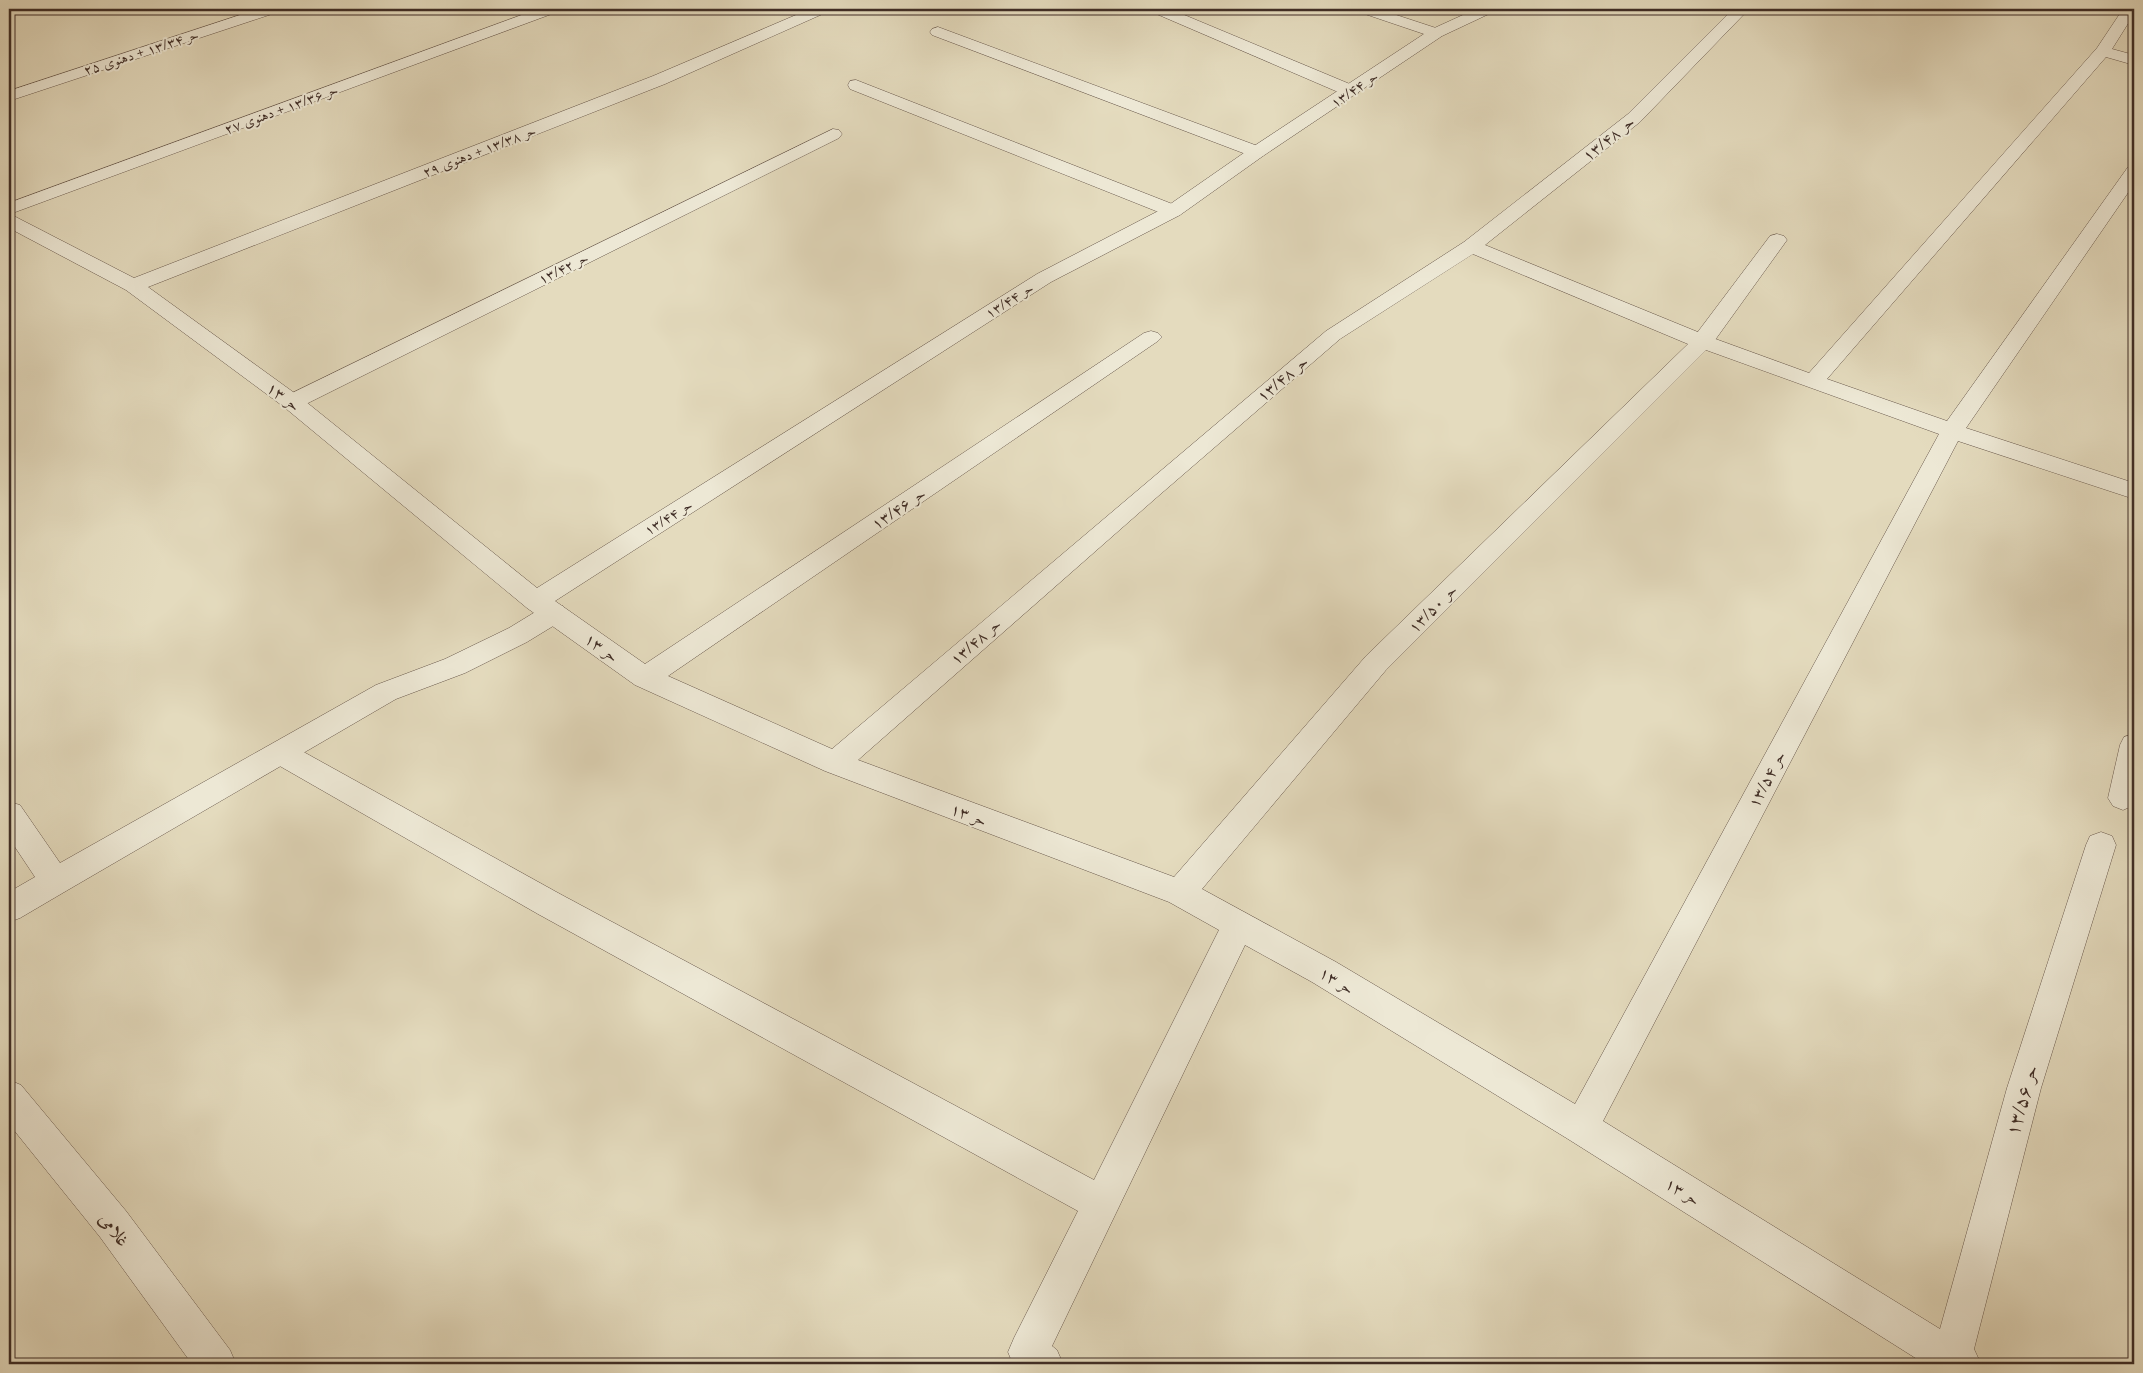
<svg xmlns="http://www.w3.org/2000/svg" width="2143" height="1373" font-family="Cardo,Amiri,serif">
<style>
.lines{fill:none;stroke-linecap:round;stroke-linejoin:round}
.lane-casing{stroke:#68584c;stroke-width:1}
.street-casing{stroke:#68584c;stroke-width:1}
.lane{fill:#ede8d5;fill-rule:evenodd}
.street{fill:#ede8d5;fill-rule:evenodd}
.labels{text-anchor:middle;stroke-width:4;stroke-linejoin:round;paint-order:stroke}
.far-street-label{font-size:14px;fill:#3f2d26;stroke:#ede8d5}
.street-label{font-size:16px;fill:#3f2d26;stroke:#ede8d5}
.near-street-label{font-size:19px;fill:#3f2d26;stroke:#ede8d5}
</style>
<rect width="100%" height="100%" fill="#e4dbbe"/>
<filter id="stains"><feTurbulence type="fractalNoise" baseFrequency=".004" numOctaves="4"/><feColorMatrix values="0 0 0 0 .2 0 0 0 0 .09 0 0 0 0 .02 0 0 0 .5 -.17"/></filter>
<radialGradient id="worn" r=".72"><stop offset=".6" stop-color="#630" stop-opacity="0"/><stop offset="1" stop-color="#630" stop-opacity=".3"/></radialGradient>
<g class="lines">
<!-- lane casing -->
<g class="lane-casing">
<g id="lane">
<path d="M1149,9H1170L1357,87L1359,91L1357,95H1345L1152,12Z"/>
<path d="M1356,9H1378L1442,30L1444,33L1442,36H1430L1359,12Z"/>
<path d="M938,27L1263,148L1266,152L1263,156L1257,157L1251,156L932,35L930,32L932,29Z"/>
<path d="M856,80L1180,207L1182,211L1180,215L1173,217L1166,215L850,89L848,85L850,81Z"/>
<path d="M833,129L839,130L842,134L839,138L300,407L292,409L284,407L281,402L284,397Z"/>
<path d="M1777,234L1784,236L1787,240L1710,347L1702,348L1694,347L1691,342L1694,337L1770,236Z"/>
<path d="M554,604L563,606L567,613L563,620L527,642L465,673L396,699L66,891L20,918L9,922V892L35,877L9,838V802L20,805L60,863L376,685L445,659L509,628L545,606Z"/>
<path d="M2134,734V805L2123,810L2113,806L2108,798L2120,745L2124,737Z"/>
</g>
</g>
<!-- street casing -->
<g class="street-casing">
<g id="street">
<path d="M9,9H18L15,12L9,14Z"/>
<path d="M258,9H281L278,12L9,101V91Z"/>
<path d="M538,9H560L557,12L10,214L134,278L653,76L810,9H829L827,12L665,84L148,287L300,397L537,588L1037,274L1166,207L1251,148L1430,30L1476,9H1496L1493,12L1442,36L1263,156L1180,215L1051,282L555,601L645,664L1144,333L1151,331L1158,333L1162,337L1158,341L668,676L832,749L1326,331L1464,242L1628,114L1733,9H1749L1640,122L1485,245L1710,337L1809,373L2097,48L2123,9H2134V14L2112,49L2134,55V65L2106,57L1827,379L1947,421L2128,167L2134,166V184L1966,428L2134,483V499L1958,441L1603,1121L1940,1329L2007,1088L2086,845L2090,836L2101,832L2112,836L2116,845L2041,1088L1974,1349L1981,1364H1925L1568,1139L1312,982L1245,945L1052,1346L1057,1350L1063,1364H1013L1008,1352L1014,1338L1078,1211L538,914L271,761L267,753L271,745L281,742L291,745L560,894L1094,1180L1219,930L1169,902L825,771L635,685L527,608L284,407L126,290L9,228V203ZM1473,254L1688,344L1366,656L1174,877L858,760L1156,498L1340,339ZM1706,350L1939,434L1575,1104L1336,962L1202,889L1386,670Z"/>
<path d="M9,1080L21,1085L126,1211L230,1350L236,1364H192L100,1237L9,1124Z"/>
</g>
</g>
<!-- lane -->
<use href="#lane" class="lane"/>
<!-- street -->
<use href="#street" class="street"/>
</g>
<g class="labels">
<!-- far-street labels -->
<g class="far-street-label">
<text transform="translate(141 52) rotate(-18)" y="5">حر ۱۳/۳۴ + دهنوی ۲۵</text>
<text transform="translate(1354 89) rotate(-34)" y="5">حر ۱۳/۴۴</text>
<text transform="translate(281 109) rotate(-20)" y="5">حر ۱۳/۳۶ + دهنوی ۲۷</text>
<text transform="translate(479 151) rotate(-21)" y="5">حر ۱۳/۳۸ + دهنوی ۲۹</text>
<text transform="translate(563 268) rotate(-26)" y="5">حر ۱۳/۴۲</text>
<text transform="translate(1009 300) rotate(-32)" y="5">حر ۱۳/۴۴</text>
<text transform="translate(668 517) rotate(-32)" y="5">حر ۱۳/۴۴</text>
</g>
<!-- street labels -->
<g class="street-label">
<text transform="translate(1608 138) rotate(-39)" y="6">حر ۱۳/۴۸</text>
<text transform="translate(1282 378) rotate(-40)" y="6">حر ۱۳/۴۸</text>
<text transform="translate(284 396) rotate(37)" y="6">حر ۱۳</text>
<text transform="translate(898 508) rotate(-34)" y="6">حر ۱۳/۴۶</text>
<text transform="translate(1432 608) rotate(-45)" y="6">حر ۱۳/۵۰</text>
<text transform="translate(975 641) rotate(-41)" y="6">حر ۱۳/۴۸</text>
<text transform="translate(602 647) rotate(36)" y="6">حر ۱۳</text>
<text transform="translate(1766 779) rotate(-62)" y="6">حر ۱۳/۵۴</text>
<text transform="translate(969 814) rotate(21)" y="6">حر ۱۳</text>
<text transform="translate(1337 980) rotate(31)" y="6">حر ۱۳</text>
<text transform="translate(1683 1191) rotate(32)" y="6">حر ۱۳</text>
</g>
<!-- near-street labels -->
<g class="near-street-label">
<text transform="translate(2021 1100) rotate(-74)" y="7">حر ۱۳/۵۶</text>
<text transform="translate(115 1229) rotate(52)" y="7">غلامی</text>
</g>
</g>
<!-- margin -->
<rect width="2143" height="1373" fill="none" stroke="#e4dbbe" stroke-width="30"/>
<rect x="10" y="10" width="2123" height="1353" fill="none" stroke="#3f2d26" stroke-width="2.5"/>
<rect x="15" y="15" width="2113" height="1343" fill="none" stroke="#3f2d26"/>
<rect width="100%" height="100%" filter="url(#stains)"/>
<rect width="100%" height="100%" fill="url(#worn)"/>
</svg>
